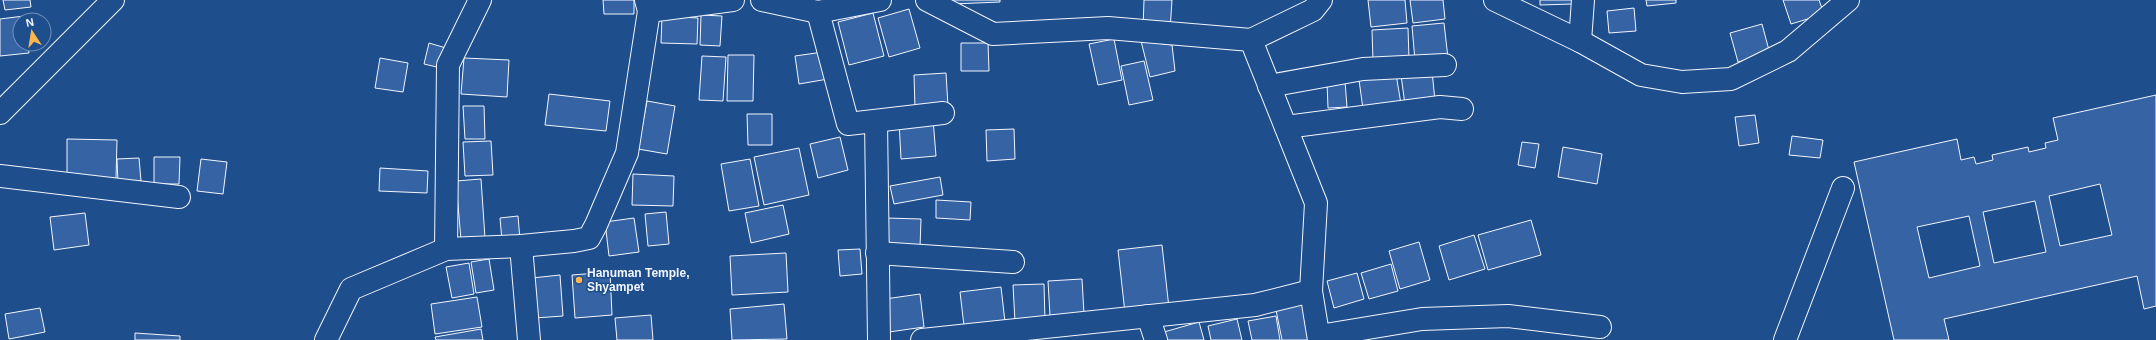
<svg xmlns="http://www.w3.org/2000/svg" width="2156" height="340" font-family="Arial,sans-serif">
<style>
.building{fill:#3563a3;stroke:#f2f6ff;fill-rule:evenodd}
.lines{fill:none;stroke-linecap:round;stroke-linejoin:round}
.minor-casing{stroke:#f2f6ff;stroke-width:24}
.minor{stroke:#1f4e8c;stroke-width:22}
.poi-dot{fill:#ffb74d;stroke:#1f4e8c;stroke-width:1.5}
.labels{text-anchor:middle;stroke-width:3;stroke-linejoin:round;paint-order:stroke}
.poi-label{font-size:12px;font-weight:bold;fill:#f2f6ff;stroke:#1f4e8c;text-anchor:start}
</style>
<rect width="100%" height="100%" fill="#1f4e8c"/>
<!-- building -->
<g class="building">
<path d="M3,0H30L31,7L5,10Z"/>
<path d="M603,0H634V14H604Z"/>
<path d="M952,0H1000V2L952,4Z"/>
<path d="M1144,0H1172L1170,31L1143,29Z"/>
<path d="M1368,0H1405L1407,23L1371,27Z"/>
<path d="M1410,0H1443L1445,19L1413,23Z"/>
<path d="M1540,0H1573V4L1540,5Z"/>
<path d="M1646,0H1676V3L1647,6Z"/>
<path d="M1783,0H1819L1824,14L1791,24Z"/>
<path d="M1634,8L1636,31L1609,33L1607,11Z"/>
<path d="M909,9L920,48L889,57L878,18Z"/>
<path d="M873,13L884,56L849,65L838,22Z"/>
<path d="M701,15L722,16L720,46L700,45Z"/>
<path d="M24,16L25,20H20V44H28L29,53L0,56V19Z"/>
<path d="M662,16L698,18L697,44L661,43Z"/>
<path d="M1444,23L1448,58L1415,61L1412,26Z"/>
<path d="M1762,24L1770,54L1738,62L1730,33Z"/>
<path d="M1408,28L1409,59L1373,61L1372,30Z"/>
<path d="M1114,39L1122,80L1098,85L1089,44Z"/>
<path d="M1141,41L1172,45L1175,71L1150,77Z"/>
<path d="M429,43L446,48L441,68L424,64Z"/>
<path d="M961,43H988L989,71H961Z"/>
<path d="M823,52L828,79L799,84L795,56Z"/>
<path d="M728,55H754L753,101H727Z"/>
<path d="M702,56L726,57L723,101L699,100Z"/>
<path d="M380,58L408,63L403,92L375,88Z"/>
<path d="M464,58L509,60L507,97L461,94Z"/>
<path d="M1144,61L1153,100L1129,105L1121,66Z"/>
<path d="M1432,71L1435,101L1405,105L1401,75Z"/>
<path d="M946,73L948,106L915,108L914,75Z"/>
<path d="M1396,74L1401,104L1363,109L1359,80Z"/>
<path d="M1345,81L1347,107L1328,108L1327,82Z"/>
<path d="M549,94L610,101L606,131L545,125Z"/>
<path d="M2156,95V306L2144,309L2137,276L1944,319L1949,340H1894L1854,162L1957,139L1961,160L1974,157L1976,164L1993,160L1992,155L2028,147L2029,152L2046,148L2045,143L2058,140L2053,118ZM2100,184L2112,235L2060,246L2049,196ZM2035,201L2046,252L1994,263L1983,212ZM1969,216L1980,266L1929,278L1917,227Z"/>
<path d="M647,101L675,106L667,154L638,149Z"/>
<path d="M463,106H484L485,139H465Z"/>
<path d="M747,114H772V145H748Z"/>
<path d="M1755,115L1759,143L1739,146L1735,117Z"/>
<path d="M933,119L936,156L901,159L899,121Z"/>
<path d="M1014,129L1015,159L987,161L986,130Z"/>
<path d="M1792,136L1823,140L1820,158L1789,155Z"/>
<path d="M840,137L848,170L818,178L810,144Z"/>
<path d="M67,139L117,140L116,179L67,178Z"/>
<path d="M491,141L493,175L465,176L463,142Z"/>
<path d="M1522,142L1539,144L1535,168L1518,165Z"/>
<path d="M1563,147L1602,154L1597,184L1558,177Z"/>
<path d="M799,148L809,195L764,205L754,157Z"/>
<path d="M154,157H180L179,184H154Z"/>
<path d="M139,158L141,181L118,183L117,159Z"/>
<path d="M201,159L227,162L223,194L197,191Z"/>
<path d="M750,159L759,206L729,211L721,164Z"/>
<path d="M380,168L428,171L427,193L379,191Z"/>
<path d="M633,174L674,176L673,206L632,205Z"/>
<path d="M940,177L943,195L894,204L890,186Z"/>
<path d="M481,179L485,238L461,240L456,181Z"/>
<path d="M936,200L971,202L970,220L936,218Z"/>
<path d="M783,205L789,234L751,243L745,213Z"/>
<path d="M666,212L669,244L648,246L645,214Z"/>
<path d="M85,213L89,245L54,250L50,217Z"/>
<path d="M518,216L520,240L502,241L500,218Z"/>
<path d="M634,218L639,252L609,256L605,222Z"/>
<path d="M886,218L921,219L920,247L885,246Z"/>
<path d="M1531,220L1541,255L1488,270L1478,235Z"/>
<path d="M1474,235L1485,269L1449,280L1439,246Z"/>
<path d="M1419,242L1430,280L1400,289L1389,251Z"/>
<path d="M1162,245L1169,308L1125,313L1118,250Z"/>
<path d="M860,249L862,274L840,276L838,250Z"/>
<path d="M786,253L788,292L732,295L730,256Z"/>
<path d="M489,259L494,290L476,293L471,262Z"/>
<path d="M469,263L474,294L452,298L446,267Z"/>
<path d="M1391,264L1398,291L1369,299L1361,273Z"/>
<path d="M610,272L612,315L575,318L572,275Z"/>
<path d="M1357,273L1364,299L1334,308L1327,281Z"/>
<path d="M560,275L563,316L535,318L532,278Z"/>
<path d="M1082,279L1084,314L1050,316L1048,281Z"/>
<path d="M1044,284L1045,321L1015,322L1013,285Z"/>
<path d="M1001,287L1005,322L964,326L960,292Z"/>
<path d="M920,294L924,327L889,332L885,299Z"/>
<path d="M477,297L482,327L435,334L431,304Z"/>
<path d="M784,304L787,339L732,340L730,309Z"/>
<path d="M1304,304L1308,340H1282L1276,310Z"/>
<path d="M40,308L45,332L9,339L5,314Z"/>
<path d="M651,315L653,340H617L615,318Z"/>
<path d="M1276,316L1280,340H1252L1248,321Z"/>
<path d="M1237,319L1242,340H1211L1208,326Z"/>
<path d="M1199,322L1204,340H1166L1164,332Z"/>
<path d="M481,329L483,340H436L435,337Z"/>
<path d="M135,333L180,336V340H135Z"/>
</g>
<g class="lines">
<!-- minor casing -->
<g class="minor-casing">
<g id="minor">
<path d="M762,0L818,12L880,0"/>
<path d="M927,0L993,34L1108,28L1251,40L1316,203L1311,291L1319,340"/>
<path d="M1495,0L1580,41L1641,75L1682,82L1731,79L1788,51L1848,0"/>
<path d="M649,11L733,0"/>
<path d="M818,12L848,124L943,113"/>
<path d="M1251,40L1313,10L1321,0"/>
<path d="M1580,41L1583,0"/>
<path d="M1269,86L1363,69L1445,65"/>
<path d="M0,113L113,0"/>
<path d="M876,121L879,340"/>
<path d="M1286,127L1440,107L1462,109"/>
<path d="M0,176L179,197"/>
<path d="M521,246L529,340"/>
<path d="M446,249L448,65L480,0"/>
<path d="M877,253L1013,262"/>
<path d="M1148,316L1156,340"/>
<path d="M1319,336L1422,319L1508,316L1600,327"/>
<path d="M326,340L351,289L446,249L521,246L574,241L589,238L596,225L627,153L649,11L646,0"/>
<path d="M922,340L1255,305L1311,291"/>
<path d="M1785,340L1843,188"/>
</g>
</g>
<!-- minor -->
<use href="#minor" class="minor"/>
</g>
<!-- markers -->
<circle class="poi-dot" cx="579" cy="280" r="4"/>
<g class="labels">
<!-- poi labels -->
<g class="poi-label">
<text x="587" y="277">Hanuman Temple,<tspan x="587" dy="14">Shyampet</tspan></text>
</g>
</g>
<!-- north arrow -->
<g transform="translate(32 32) rotate(348)"><circle r="19" fill="#1f4e8c" stroke="#7391ba"/>
<path d="M0-3L7 15L0 10L-7 15Z" fill="#ffb74d"/>
<text y="-6" font-size="11" font-weight="bold" text-anchor="middle" fill="#f2f6ff">N</text>
</g>
</svg>
